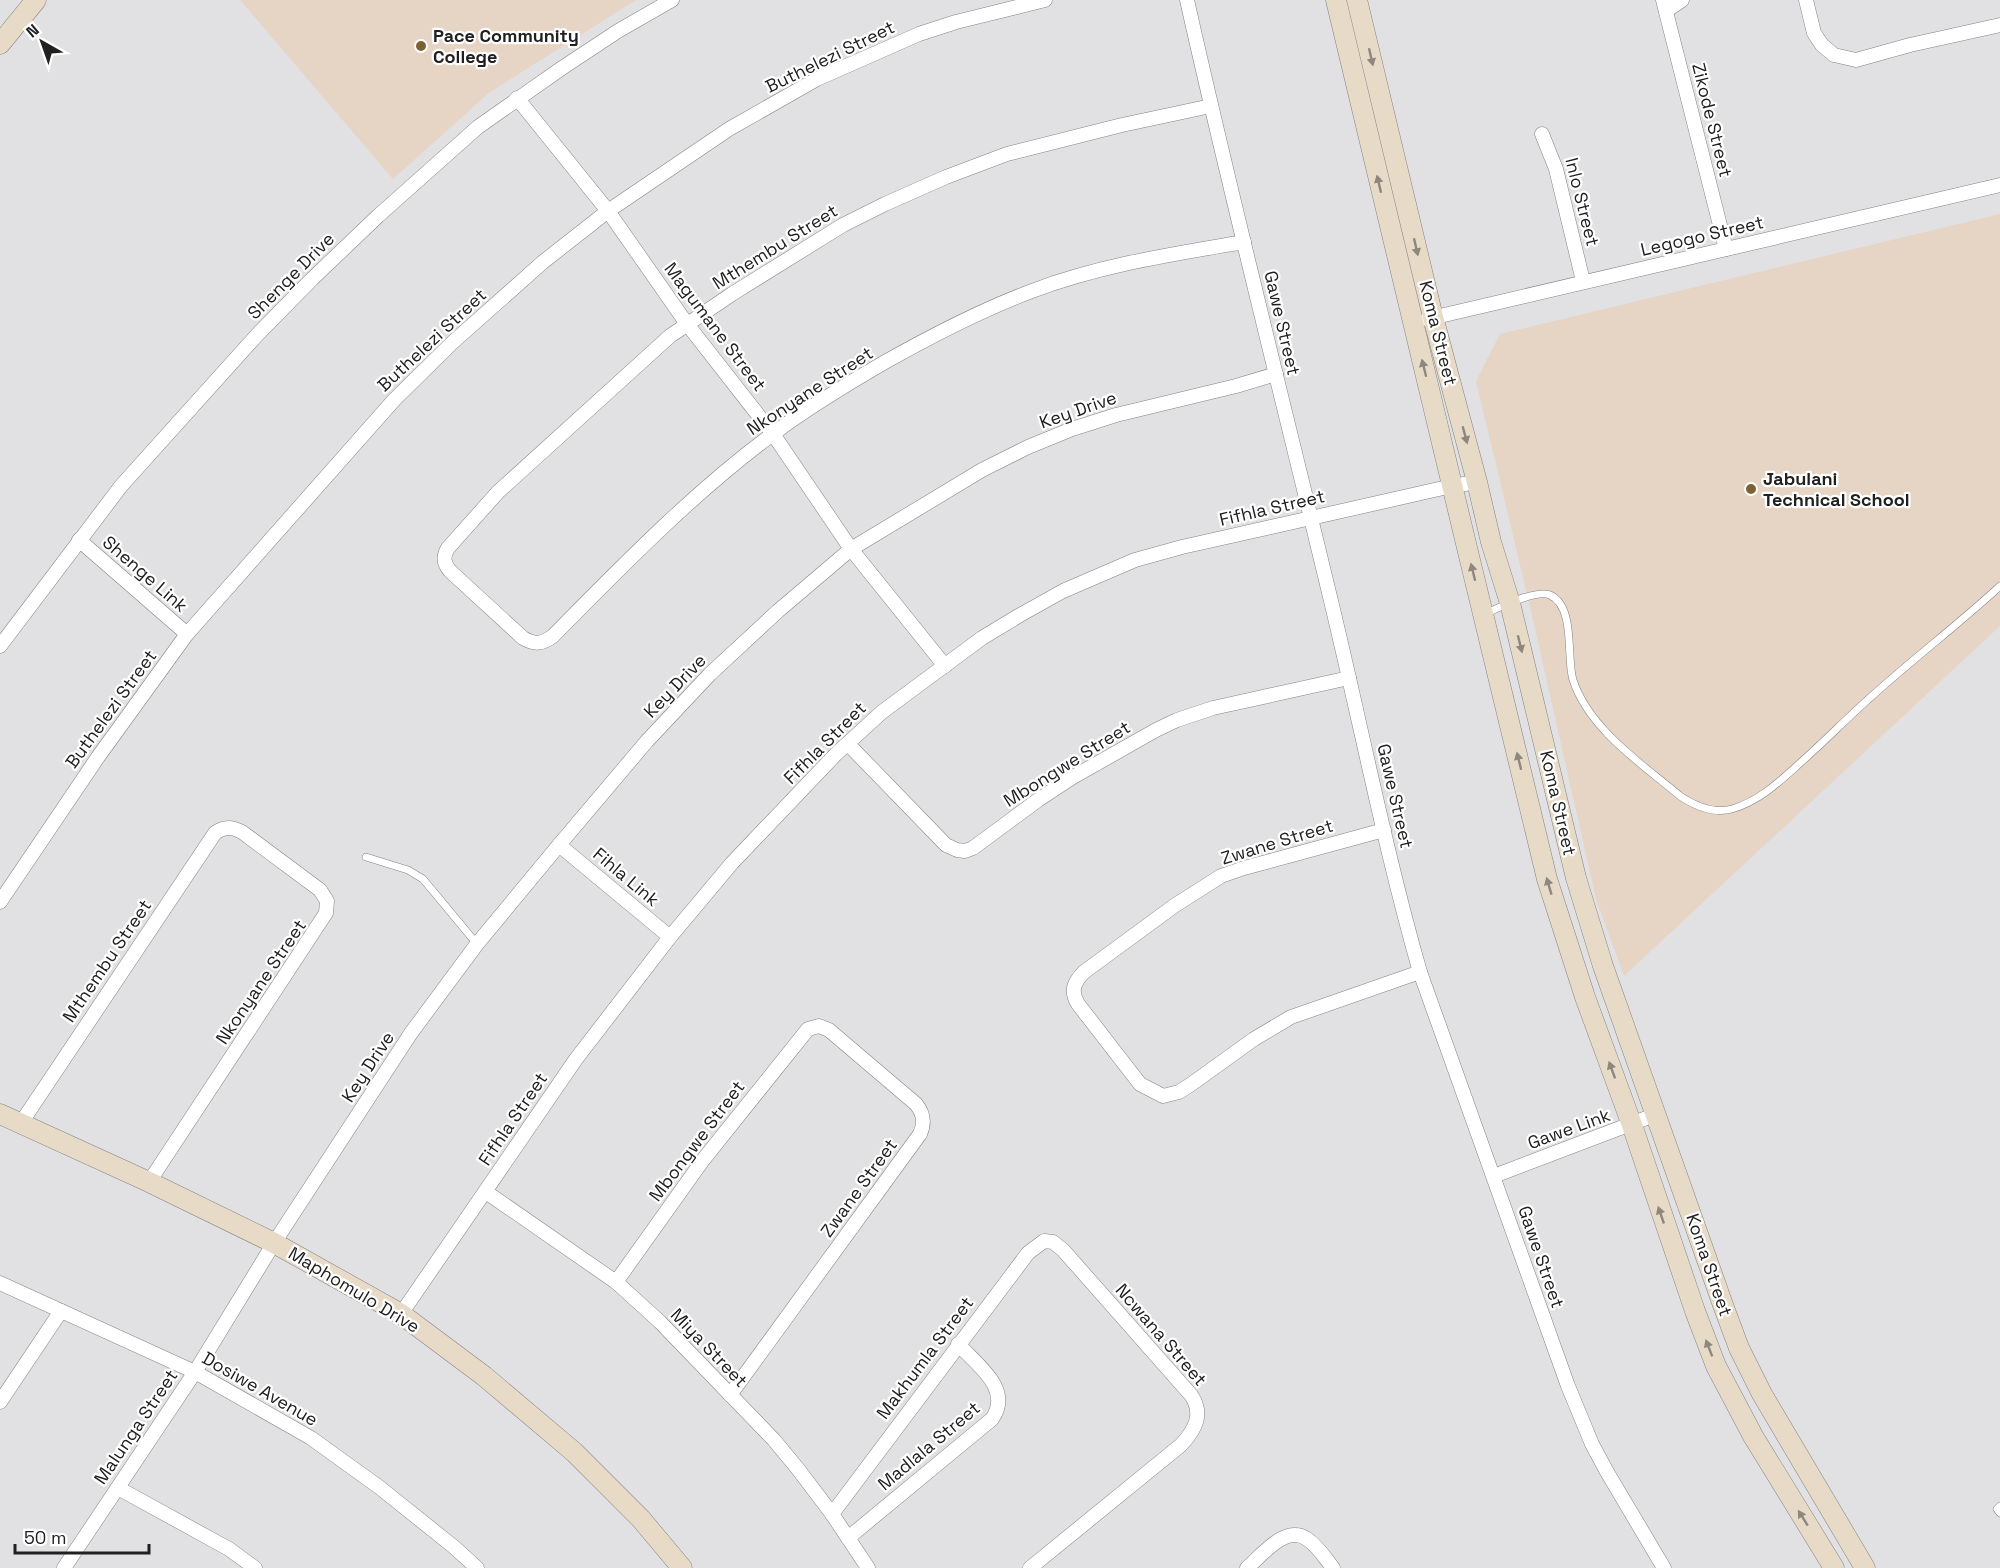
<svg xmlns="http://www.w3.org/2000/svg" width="2000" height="1568" font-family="'Space Grotesk',sans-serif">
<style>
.education{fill:#e6d4c4}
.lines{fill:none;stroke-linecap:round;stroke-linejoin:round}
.lane-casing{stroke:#838385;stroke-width:8}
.street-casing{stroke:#838385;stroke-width:15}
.secondary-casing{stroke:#838385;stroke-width:21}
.lane{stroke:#fff;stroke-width:7}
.street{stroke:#fff;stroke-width:14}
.secondary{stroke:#e7dbc8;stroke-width:20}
.oneway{fill:#8d877d}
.poi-dot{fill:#7d6034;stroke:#fff;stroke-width:2}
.labels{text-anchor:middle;stroke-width:4.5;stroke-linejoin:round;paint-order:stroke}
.poi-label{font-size:18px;font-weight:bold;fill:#202021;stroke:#fff;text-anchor:start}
.street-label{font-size:18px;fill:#202021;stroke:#fff}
</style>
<rect width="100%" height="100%" fill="#e1e1e3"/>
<!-- education -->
<g class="education">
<path d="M240,0H636L490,92L393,179Z"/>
<path d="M2000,214V626L1624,976L1596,899L1531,611L1476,381L1500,334Z"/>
</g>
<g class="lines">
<!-- lane casing -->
<g class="lane-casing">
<g id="lane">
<path d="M1485,614C1498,608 1536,589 1550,595C1576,607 1566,658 1573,680C1589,729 1642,764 1680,796C1695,806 1714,814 1732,809C1759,801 1778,783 1799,764C1824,742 1847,718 1872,696C1914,658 1959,624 2000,586"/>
<path d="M366,857L408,870L423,879L477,944"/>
<path d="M2000,1506L1997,1509L2000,1513"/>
</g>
</g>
<!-- street casing -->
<g class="street-casing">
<g id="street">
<path d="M1187,0C1232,201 1283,401 1331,601C1361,725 1385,850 1420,972L1568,1386L1592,1444L1607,1472L1664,1568"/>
<path d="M1663,0L1726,249"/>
<path d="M1806,0L1814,33L1822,45L1834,55L1856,60L1910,45L2000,25"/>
<path d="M1666,11L1682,0"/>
<path d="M517,98L608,211L687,324L773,434L851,549L945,666"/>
<path d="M1211,106L1122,125L1007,154L946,177L885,204L843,225L732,294L670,336L498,492L448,548C443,556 443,563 450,571L523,638C535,645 542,644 553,636C623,565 694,492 774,433C809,407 847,384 885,362C933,335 981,310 1032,291C1100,265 1174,254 1244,242"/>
<path d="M1542,134L1556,169L1583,281"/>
<path d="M1427,319L2000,185"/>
<path d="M79,540L187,634"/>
<path d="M0,646L121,486L257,335L312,279L378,216L478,127L562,68L618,31L672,0"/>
<path d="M848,744L946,845L957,850L965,851L973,848L1038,800L1073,777L1156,730L1177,720L1213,708L1349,678"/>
<path d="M1384,830L1244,868L1221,876L1174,906L1084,972C1074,982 1070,991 1078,1004L1140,1084L1163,1096L1179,1092L1190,1085L1254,1039L1291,1017L1420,972"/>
<path d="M559,845L670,937"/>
<path d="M0,902L98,757L187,634L394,400L453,342L543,262L608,211L667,171L729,129L817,79L919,34L956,22L1045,0"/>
<path d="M21,1123L215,833C225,826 232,827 242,832L320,890L327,901L326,913L149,1182"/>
<path d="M1494,1176L1657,1114"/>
<path d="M486,1192L616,1282L660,1322L774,1440L798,1469L832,1514L868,1568"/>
<path d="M616,1282L703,1160L808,1029L819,1026L829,1030L916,1104C924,1114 925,1123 920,1134L730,1395"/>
<path d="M0,1283L195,1372L311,1438L379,1487L454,1547L477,1568"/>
<path d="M401,1314L576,1059L670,937L732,863L836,754L882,712L982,638L1020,615L1063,591L1135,560L1182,547L1311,518L1452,486L1477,482"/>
<path d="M0,1402L61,1311"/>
<path d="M118,1488L229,1549L255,1568"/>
<path d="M832,1514L1028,1253L1044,1241L1053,1242L1063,1250L1191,1395C1204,1414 1195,1430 1181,1445L1030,1568"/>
<path d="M848,1538L992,1419C1013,1389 977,1365 958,1344"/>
<path d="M64,1568L195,1372L274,1243L411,1033L477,944L559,845L647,741L710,674L778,611L851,549L982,470L1028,447L1072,429L1116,415L1236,386L1276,374"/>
<path d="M1247,1568C1262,1555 1286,1524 1307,1539C1318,1546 1325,1558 1333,1568"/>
</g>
</g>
<!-- secondary casing -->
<g class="secondary-casing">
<g id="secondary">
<path d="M1336,0C1404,293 1477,586 1547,879L1585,997L1632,1125L1695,1311L1716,1366L1753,1436L1834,1568"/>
<path d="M1357,0L1433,317L1477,482L1491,542L1510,603L1576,878L1603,966L1723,1305L1739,1348L1762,1394L1865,1568"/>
<path d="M0,44L36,0"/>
<path d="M0,1114L149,1182L274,1243L401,1314L484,1376L574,1452L641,1519L682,1568"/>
</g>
</g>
<!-- lane -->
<use href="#lane" class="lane"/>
<!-- street -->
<use href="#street" class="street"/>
<!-- secondary -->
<use href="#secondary" class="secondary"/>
</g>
<!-- one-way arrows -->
<defs><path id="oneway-solid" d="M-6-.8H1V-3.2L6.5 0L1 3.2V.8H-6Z" transform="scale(1.5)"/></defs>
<g class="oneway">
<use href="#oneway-solid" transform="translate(1371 57) rotate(77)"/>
<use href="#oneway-solid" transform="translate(1379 184) rotate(-103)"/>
<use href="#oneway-solid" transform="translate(1416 247) rotate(77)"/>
<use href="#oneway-solid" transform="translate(1424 368) rotate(-104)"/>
<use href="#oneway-solid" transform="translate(1465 435) rotate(75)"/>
<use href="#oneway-solid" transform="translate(1473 572) rotate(-104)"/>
<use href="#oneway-solid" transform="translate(1520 644) rotate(76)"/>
<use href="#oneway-solid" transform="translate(1519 761) rotate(-104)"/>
<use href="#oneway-solid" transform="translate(1549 886) rotate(-106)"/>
<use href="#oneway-solid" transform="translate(1612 1070) rotate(-110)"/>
<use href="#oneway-solid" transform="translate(1661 1215) rotate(-109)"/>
<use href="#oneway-solid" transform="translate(1709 1348) rotate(-111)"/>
<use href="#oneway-solid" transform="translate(1803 1518) rotate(-122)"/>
</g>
<!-- markers -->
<g class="poi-dot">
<circle cx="421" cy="46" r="6"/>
<circle cx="1751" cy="489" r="6"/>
</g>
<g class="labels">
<!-- poi labels -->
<g class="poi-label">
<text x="433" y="42">Pace Community<tspan x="433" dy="21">College</tspan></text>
<text x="1763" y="485">Jabulani<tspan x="1763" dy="21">Technical School</tspan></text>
</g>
<!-- street labels -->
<g class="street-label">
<text transform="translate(830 57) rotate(-26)" y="6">Buthelezi Street</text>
<text transform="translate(1712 120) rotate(76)" y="6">Zikode Street</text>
<text transform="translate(1582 202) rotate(76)" y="6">Inlo Street</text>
<text transform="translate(1702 236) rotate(-13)" y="6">Legogo Street</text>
<text transform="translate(775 247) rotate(-32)" y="6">Mthembu Street</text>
<text transform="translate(291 276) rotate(-45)" y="6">Shenge Drive</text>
<text transform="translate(1282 323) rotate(77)" y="6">Gawe Street</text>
<text transform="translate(715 327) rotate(53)" y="6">Magumane Street</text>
<text transform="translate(1438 333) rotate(76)" y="6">Koma Street</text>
<text transform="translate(432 340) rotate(-43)" y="6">Buthelezi Street</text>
<text transform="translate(810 391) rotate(-33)" y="6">Nkonyane Street</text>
<text transform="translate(1078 410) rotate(-19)" y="6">Key Drive</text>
<text transform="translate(1272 508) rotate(-13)" y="6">Fifhla Street</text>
<text transform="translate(145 574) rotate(41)" y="6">Shenge Link</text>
<text transform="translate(675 686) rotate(-46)" y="6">Key Drive</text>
<text transform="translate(111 709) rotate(-54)" y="6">Buthelezi Street</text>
<text transform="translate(825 743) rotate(-45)" y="6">Fifhla Street</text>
<text transform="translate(1067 764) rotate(-32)" y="6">Mbongwe Street</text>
<text transform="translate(1395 796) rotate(77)" y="6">Gawe Street</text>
<text transform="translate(1558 803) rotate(77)" y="6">Koma Street</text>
<text transform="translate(1277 842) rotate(-17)" y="6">Zwane Street</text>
<text transform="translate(626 877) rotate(40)" y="6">Fihla Link</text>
<text transform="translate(107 961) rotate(-56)" y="6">Mthembu Street</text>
<text transform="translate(261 982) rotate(-56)" y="6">Nkonyane Street</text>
<text transform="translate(368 1067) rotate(-57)" y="6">Key Drive</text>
<text transform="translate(513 1119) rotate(-56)" y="6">Fifhla Street</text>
<text transform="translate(1569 1129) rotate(-20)" y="6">Gawe Link</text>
<text transform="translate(697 1141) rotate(-53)" y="6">Mbongwe Street</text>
<text transform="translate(859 1188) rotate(-54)" y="6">Zwane Street</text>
<text transform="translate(1541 1257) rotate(71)" y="6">Gawe Street</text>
<text transform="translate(1709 1265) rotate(71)" y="6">Koma Street</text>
<text transform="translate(354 1290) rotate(31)" y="6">Maphomulo Drive</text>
<text transform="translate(1161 1335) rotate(49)" y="6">Ncwana Street</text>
<text transform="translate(709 1348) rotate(46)" y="6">Miya Street</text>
<text transform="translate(925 1358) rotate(-53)" y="6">Makhumla Street</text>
<text transform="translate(260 1389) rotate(30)" y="6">Dosiwe Avenue</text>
<text transform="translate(136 1427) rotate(-56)" y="6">Malunga Street</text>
<text transform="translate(929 1446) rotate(-40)" y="6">Madlala Street</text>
</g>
</g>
<!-- north arrow -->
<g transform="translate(42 42) rotate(320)" stroke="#ffffff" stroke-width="4.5" paint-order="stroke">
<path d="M0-4.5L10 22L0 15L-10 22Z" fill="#202021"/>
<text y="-9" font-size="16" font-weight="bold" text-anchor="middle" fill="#202021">N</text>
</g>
<!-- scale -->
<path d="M15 1544v9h134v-9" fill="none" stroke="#202021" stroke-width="3"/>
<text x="24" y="1544" font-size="18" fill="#202021" stroke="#ffffff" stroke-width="4.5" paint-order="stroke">50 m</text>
</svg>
